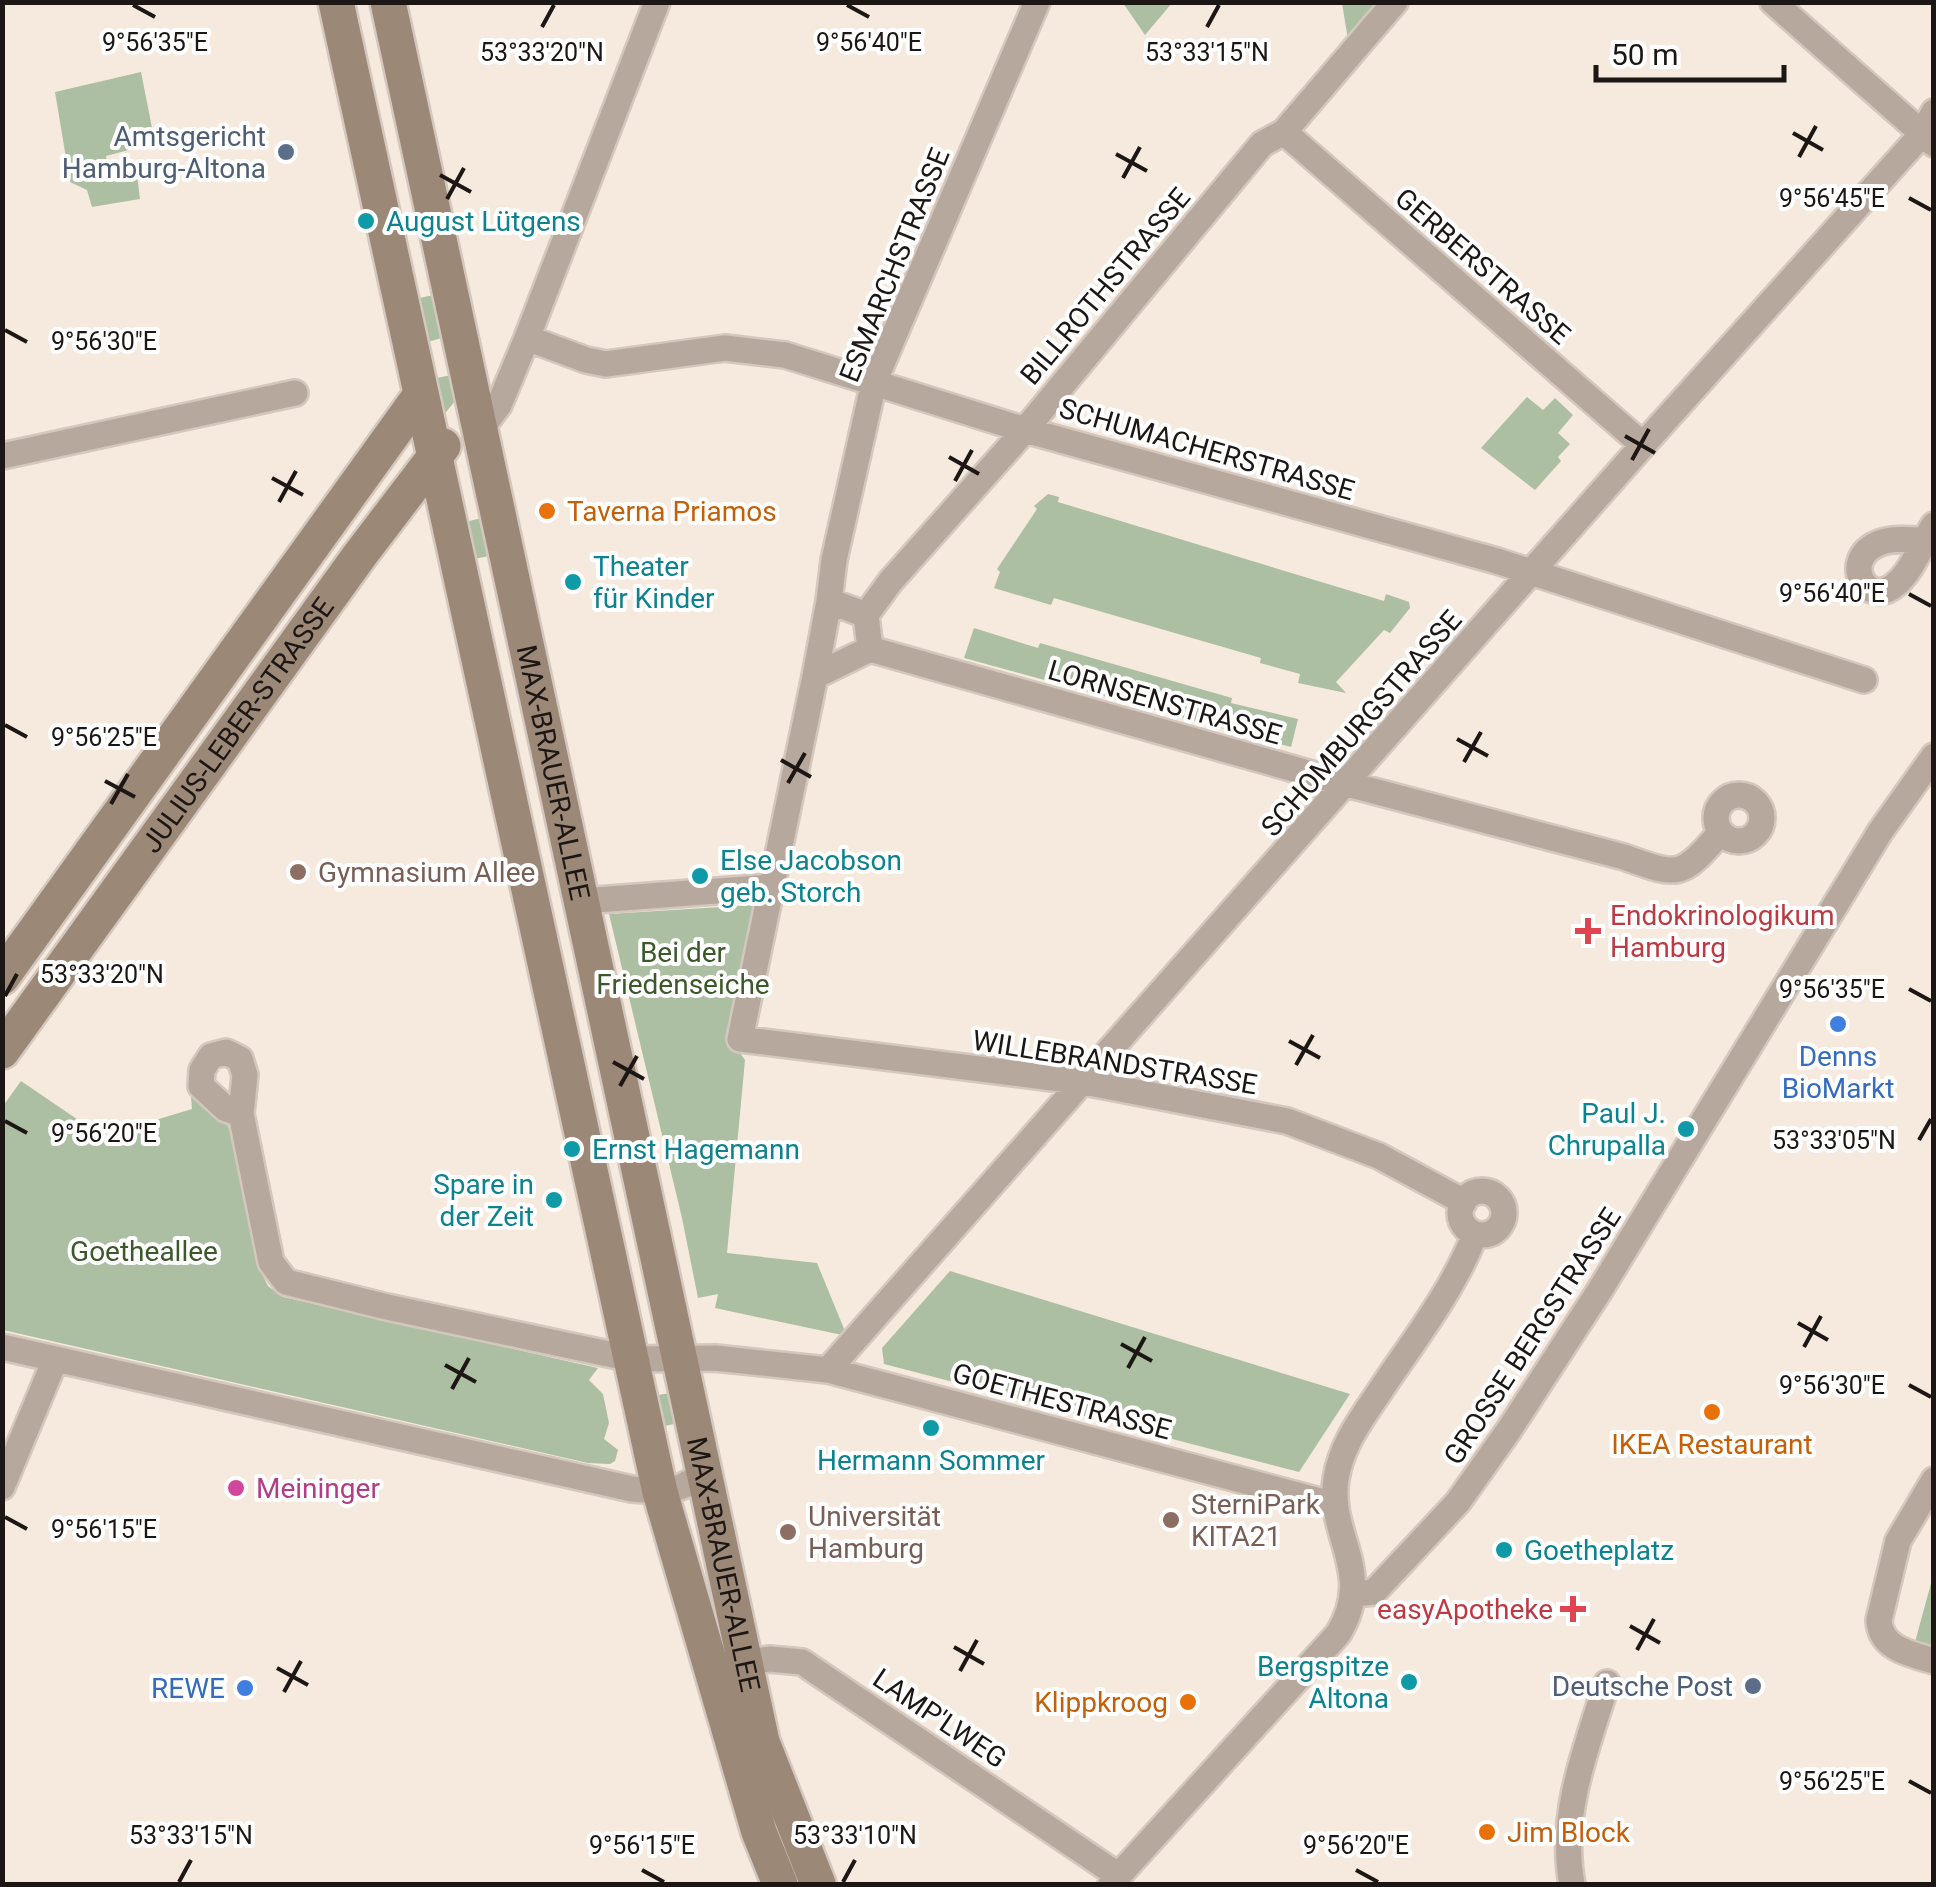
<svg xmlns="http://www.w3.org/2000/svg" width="1936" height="1887" viewBox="0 0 1936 1887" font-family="Roboto,sans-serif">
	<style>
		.green { fill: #acbfa3 }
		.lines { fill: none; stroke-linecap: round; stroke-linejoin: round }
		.minor-casing { stroke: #d3c7be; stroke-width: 30 }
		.secondary-casing { stroke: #d3c7be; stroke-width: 40 }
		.minor { stroke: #b6a89d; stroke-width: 25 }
		.secondary { stroke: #9c8877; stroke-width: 35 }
		.ticks { fill: none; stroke: #1c1714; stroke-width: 4 }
		.service-dot { fill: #5c6f8a; stroke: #fff; stroke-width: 4 }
		.culture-dot { fill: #0f9aa8; stroke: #fff; stroke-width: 4 }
		.food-dot { fill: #e8710a; stroke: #fff; stroke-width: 4 }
		.education-dot { fill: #8d6e63; stroke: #fff; stroke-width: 4 }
		.health-dot { fill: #e0444e; stroke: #fff; stroke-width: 4 }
		.shop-dot { fill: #3f7fe0; stroke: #fff; stroke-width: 4 }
		.hotel-dot { fill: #d1479c; stroke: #fff; stroke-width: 4 }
		.labels { text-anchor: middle; stroke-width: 8; stroke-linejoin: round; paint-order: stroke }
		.service-label { font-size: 28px; fill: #4e5e75; stroke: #fff; text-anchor: end }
		.culture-label { font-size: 28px; fill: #0d838f; stroke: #fff; text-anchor: start }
		.street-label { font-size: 28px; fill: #1c1714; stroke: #fff }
		.food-label { font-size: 28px; fill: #c56008; stroke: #fff; text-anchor: start }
		.education-label { font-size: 28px; fill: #785e54; stroke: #fff; text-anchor: start }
		.health-label { font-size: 28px; fill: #be3a42; stroke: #fff; text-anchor: start }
		.park-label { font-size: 28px; fill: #3b592a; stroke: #fff }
		.shop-label { font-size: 28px; fill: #366cbe; stroke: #fff }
		.hotel-label { font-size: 28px; fill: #b23c85; stroke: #fff; text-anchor: start }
		.ticks-label { font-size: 25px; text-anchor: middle; fill: #1c1714; stroke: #fff; stroke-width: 8; stroke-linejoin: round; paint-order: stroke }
	</style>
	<rect width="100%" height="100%" fill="#f6e9de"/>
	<!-- green -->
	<path class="green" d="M1123,3H1172L1145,35Z
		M1342,3H1386L1349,46Z
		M141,72L155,143L106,156L110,179L137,175L140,199L92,207L87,190L70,182L55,92Z
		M443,293L452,335L424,343L415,299Z
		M461,373L455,401L439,421L432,379Z
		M1527,397L1543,410L1555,398L1573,415L1558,433L1570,444L1558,457L1561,461L1535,490L1481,448Z
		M1048,494L1059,497L1058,502L1384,601L1386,594L1409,602L1410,608L1390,633L1384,630L1336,682L1346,693L1298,683L1300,674L1260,663L1261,658L1054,598L1051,605L994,588L1000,572L997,569L1037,509L1034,506Z
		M490,516L499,554L469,560L461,523Z
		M974,628L1038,648L1040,643L1232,698L1231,703L1298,719L1291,747L964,658Z
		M753,905L729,1037L745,1060L727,1253L817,1263L847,1336L715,1308L718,1294L698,1298L682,1218L609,914Z
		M21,1081L115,1145L126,1129L192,1109L191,1097L221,1115L226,1122L235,1143L260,1270L268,1286L283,1297L598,1368L589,1380L603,1394L609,1423L604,1439L618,1450L615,1461L610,1464L588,1463L3,1330V1106Z
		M950,1271L1350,1394L1299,1472L884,1364L882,1348Z
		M676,1392L686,1421L661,1427L658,1395Z
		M1933,1576V1647L1915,1642Z"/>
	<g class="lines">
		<defs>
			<path id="minor" d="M1773,2L1934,144
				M1284,132L1643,445
				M527,338L586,360L606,364L725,348L785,355L1025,430L1497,561L1864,680
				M480,430L499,405L527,338L657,2
				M2,456L295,393
				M1924,540C1909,540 1891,537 1877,544C1840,561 1867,610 1896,584C1913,570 1921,544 1934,525
				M829,601L834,560L874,382L1037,2
				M829,601L866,615L870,649L815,676Z
				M866,615L890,582L1025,430L1262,144L1284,132L1395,2
				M870,649L1347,784L1624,857C1679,877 1681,878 1720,833
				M815,676L740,1039L1084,1082L1287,1121L1379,1156L1464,1202
				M1716 818a23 23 0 1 1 46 0a23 23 0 1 1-46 0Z
				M582,901L771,887
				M241,1114L226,1109L201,1086L202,1070L211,1056L226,1052L240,1059L245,1075L241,1114L271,1262L286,1282L387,1307L632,1359L715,1358L828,1370L1335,1505
				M1460 1213a22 22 0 1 1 44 0a22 22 0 1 1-44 0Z
				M2,1347L632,1489C659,1491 688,1494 704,1468
				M828,1370L1643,445L1922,134L1934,112
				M1934,1480L1898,1541L1879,1620C1880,1649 1911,1654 1934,1661
				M2,1487L55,1360
				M1354,1594L1374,1592L1458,1502L1509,1430L1600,1290L1880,832L1934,756
				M731,1664L770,1659L802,1662L1119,1876
				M1111,1884L1338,1634C1376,1573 1327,1535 1336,1479C1341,1445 1362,1418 1380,1391C1414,1340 1453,1291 1475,1234
				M1572,1884C1559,1816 1586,1748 1607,1683"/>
			<g id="secondary">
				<path d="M336,2L660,1492L759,1832L780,1884"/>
				<path id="s1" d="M388,2L762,1742L818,1884"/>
				<path d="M2,977L420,396"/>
				<path id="s2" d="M2,1051L360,555L443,446"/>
			</g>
		</defs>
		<!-- minor casing -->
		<use href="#minor" class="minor-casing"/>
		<!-- secondary casing -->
		<use href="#secondary" class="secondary-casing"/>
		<!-- minor -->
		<use href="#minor" class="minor"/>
		<!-- secondary -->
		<use href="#secondary" class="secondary"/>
	</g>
	<!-- ticks -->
	<path class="ticks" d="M133,5L155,17M847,5L869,17M542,27L554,5M1207,27L1219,5M1793,133L1823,150M1116,154L1147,171M1799,157L1816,126M440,175L471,192M1123,178L1140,147M1909,198L1931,210M447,199L464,168M5,330L27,342M1625,436L1655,453M949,457L979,474M1632,460L1649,429M272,478L303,495M955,481L972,450M279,502L296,471M1909,594L1931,606M5,725L27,737M1457,739L1488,756M781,760L811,777M1464,762L1481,732M105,781L135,797M788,783L805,753M111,804L128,774M1909,989L1931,1001M5,996L17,974M1289,1041L1320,1058M613,1062L644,1079M1296,1065L1313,1035M620,1086L637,1056M5,1121L27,1133M1919,1140L1931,1119M1798,1323L1828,1340M1121,1344L1152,1361M1804,1347L1821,1316M445,1365L476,1382M1128,1368L1145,1337M1909,1385L1931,1397M452,1389L469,1358M5,1517L27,1529M1630,1626L1660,1643M954,1647L984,1664M1637,1650L1654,1619M277,1668L308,1685M960,1671L977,1640M284,1692L301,1661M1909,1781L1931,1793M642,1870L664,1882M1356,1870L1378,1882M179,1882L191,1860M843,1882L855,1860"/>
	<!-- markers -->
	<g class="service-dot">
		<circle cx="286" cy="152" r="10"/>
		<circle cx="1753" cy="1686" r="10"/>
	</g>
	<g class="culture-dot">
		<circle cx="366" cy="221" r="10"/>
		<circle cx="573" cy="582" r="10"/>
		<circle cx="700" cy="876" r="10"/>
		<circle cx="1686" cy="1129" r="10"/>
		<circle cx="572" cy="1149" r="10"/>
		<circle cx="554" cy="1200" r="10"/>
		<circle cx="931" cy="1428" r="10"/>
		<circle cx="1504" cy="1550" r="10"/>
		<circle cx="1409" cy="1682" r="10"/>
	</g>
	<g class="food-dot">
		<circle cx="547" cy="511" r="10"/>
		<circle cx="1712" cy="1412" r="10"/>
		<circle cx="1188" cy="1702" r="10"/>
		<circle cx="1487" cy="1832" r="10"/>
	</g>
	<g class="education-dot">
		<circle cx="298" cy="872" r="10"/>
		<circle cx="1171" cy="1520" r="10"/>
		<circle cx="788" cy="1532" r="10"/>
	</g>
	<g class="health-dot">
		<path d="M1583 916h10v10h10v10h-10v10h-10v-10h-10v-10h10z"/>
		<path d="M1568 1594h10v10h10v10h-10v10h-10v-10h-10v-10h10z"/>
	</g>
	<g class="shop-dot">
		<circle cx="1838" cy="1024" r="10"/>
		<circle cx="245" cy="1688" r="10"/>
	</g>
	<circle class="hotel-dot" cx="236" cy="1488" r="10"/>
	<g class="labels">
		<!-- service labels -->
		<g class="service-label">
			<text x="266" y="146">Amtsgericht<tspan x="266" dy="32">Hamburg-Altona</tspan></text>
			<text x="1733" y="1696">Deutsche Post</text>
		</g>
		<!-- culture labels -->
		<g class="culture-label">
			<text x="386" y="231">August Lütgens</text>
			<text x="593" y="576">Theater<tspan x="593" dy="32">für Kinder</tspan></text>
			<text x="720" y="870">Else Jacobson<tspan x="720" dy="32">geb. Storch</tspan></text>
			<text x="1666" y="1123" text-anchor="end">Paul J.<tspan x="1666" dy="32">Chrupalla</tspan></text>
			<text x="592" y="1159">Ernst Hagemann</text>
			<text x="534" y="1194" text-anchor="end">Spare in<tspan x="534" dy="32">der Zeit</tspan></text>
			<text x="931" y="1470" text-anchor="middle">Hermann Sommer</text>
			<text x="1524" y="1560">Goetheplatz</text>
			<text x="1389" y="1676" text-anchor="end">Bergspitze<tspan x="1389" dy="32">Altona</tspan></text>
		</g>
		<!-- street labels -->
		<g class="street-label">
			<text transform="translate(894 265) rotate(-68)" y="10">ESMARCHSTRASSE</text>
			<text transform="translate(1483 266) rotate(41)" y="10">GERBERSTRASSE</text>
			<text transform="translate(1105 286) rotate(-50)" y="10">BILLROTHSTRASSE</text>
			<text transform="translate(1207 449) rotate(16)" y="10">SCHUMACHERSTRASSE</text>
			<text transform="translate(1165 702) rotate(16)" y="10">LORNSENSTRASSE</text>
			<text transform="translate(1361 723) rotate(-49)" y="10">SCHOMBURGSTRASSE</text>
			<text dy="10" stroke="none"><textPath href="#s2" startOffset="402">JULIUS-LEBER-STRASSE</textPath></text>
			<text dy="10" stroke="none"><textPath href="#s1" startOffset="788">MAX-BRAUER-ALLEE</textPath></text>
			<text transform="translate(1115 1062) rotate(9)" y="10">WILLEBRANDSTRASSE</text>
			<text transform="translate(1532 1336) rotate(-57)" y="10">GROSSE BERGSTRASSE</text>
			<text transform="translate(1062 1401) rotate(15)" y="10">GOETHESTRASSE</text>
			<text dy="10" stroke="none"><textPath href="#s1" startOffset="1598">MAX-BRAUER-ALLEE</textPath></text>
			<text transform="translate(940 1718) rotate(34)" y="10">LAMP'LWEG</text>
		</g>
		<!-- food labels -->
		<g class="food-label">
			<text x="567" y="521">Taverna Priamos</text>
			<text x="1712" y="1454" text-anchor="middle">IKEA Restaurant</text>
			<text x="1168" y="1712" text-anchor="end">Klippkroog</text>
			<text x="1507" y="1842">Jim Block</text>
		</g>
		<!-- education labels -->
		<g class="education-label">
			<text x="318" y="882">Gymnasium Allee</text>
			<text x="1191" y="1514">SterniPark<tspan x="1191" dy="32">KITA21</tspan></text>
			<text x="808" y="1526">Universität<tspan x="808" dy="32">Hamburg</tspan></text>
		</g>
		<!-- health labels -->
		<g class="health-label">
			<text x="1610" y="925">Endokrinologikum<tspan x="1610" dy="32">Hamburg</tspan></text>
			<text x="1553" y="1619" text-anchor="end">easyApotheke</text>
		</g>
		<!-- park labels -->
		<g class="park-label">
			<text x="683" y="962">Bei der<tspan x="683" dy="32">Friedenseiche</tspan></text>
			<text x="144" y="1261">Goetheallee</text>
		</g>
		<!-- shop labels -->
		<g class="shop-label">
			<text x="1838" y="1066">Denns<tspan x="1838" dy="32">BioMarkt</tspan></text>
			<text x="225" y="1698" text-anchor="end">REWE</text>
		</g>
		<!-- hotel labels -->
		<g class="hotel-label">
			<text x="256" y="1498">Meininger</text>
		</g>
	</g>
	<g class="ticks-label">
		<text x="155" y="51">9°56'35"E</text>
		<text x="869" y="51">9°56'40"E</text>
		<text x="542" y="61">53°33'20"N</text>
		<text x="1207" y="61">53°33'15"N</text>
		<text x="1832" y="207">9°56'45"E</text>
		<text x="104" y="350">9°56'30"E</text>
		<text x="1832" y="602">9°56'40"E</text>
		<text x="104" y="746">9°56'25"E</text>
		<text x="102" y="983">53°33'20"N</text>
		<text x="1832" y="998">9°56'35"E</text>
		<text x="104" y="1142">9°56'20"E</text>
		<text x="1834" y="1149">53°33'05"N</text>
		<text x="1832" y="1394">9°56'30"E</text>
		<text x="104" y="1538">9°56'15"E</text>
		<text x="1832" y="1790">9°56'25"E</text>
		<text x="191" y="1844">53°33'15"N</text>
		<text x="855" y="1844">53°33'10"N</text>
		<text x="642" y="1854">9°56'15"E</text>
		<text x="1356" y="1854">9°56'20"E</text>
	</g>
	<!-- border -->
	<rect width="1936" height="1887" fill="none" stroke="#1c1714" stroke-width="10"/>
	<!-- scale -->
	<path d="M1596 65v15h188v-15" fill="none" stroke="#1c1714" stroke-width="5"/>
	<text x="1611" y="65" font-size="30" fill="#1c1714" stroke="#ffffff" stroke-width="8" paint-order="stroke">50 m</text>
</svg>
